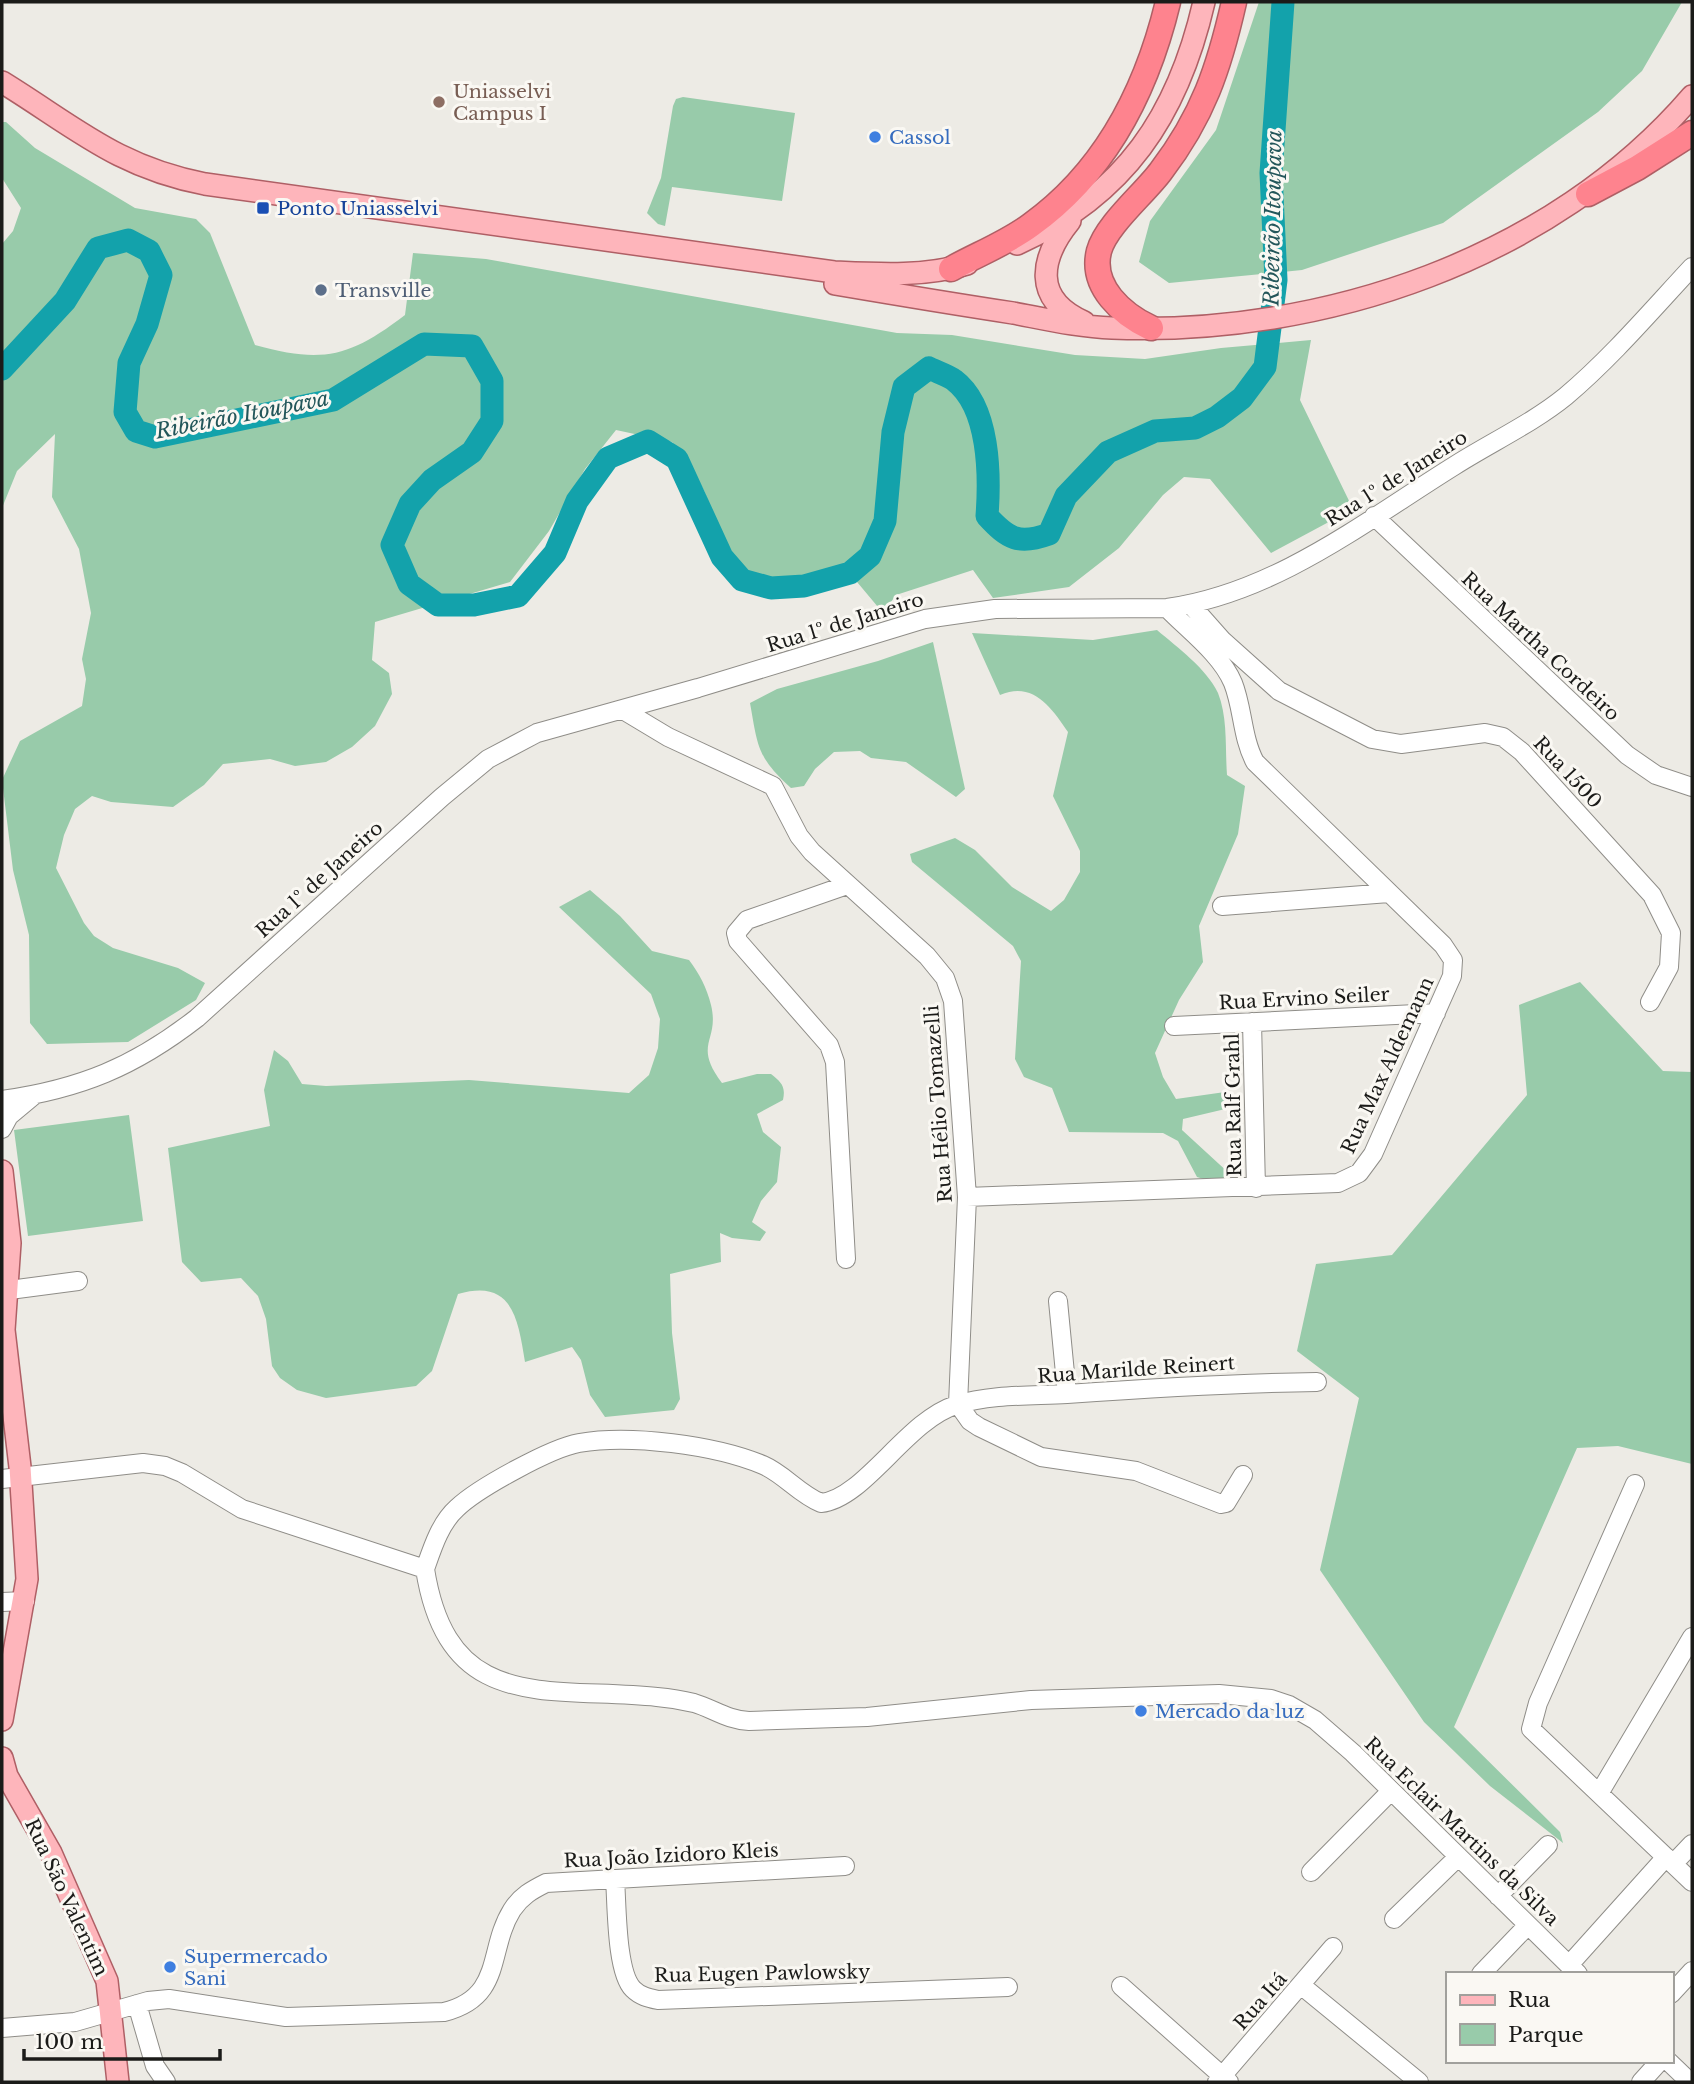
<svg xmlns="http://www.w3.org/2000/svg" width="1694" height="2084" viewBox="0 0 1694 2084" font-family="'Libre Baskerville',serif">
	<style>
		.green { fill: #98cbaa }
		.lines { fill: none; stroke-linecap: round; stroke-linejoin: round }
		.river { stroke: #13a2ab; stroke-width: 23 }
		.minor-casing { stroke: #8f8d88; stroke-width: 20 }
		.major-casing { stroke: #af5f65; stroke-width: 24 }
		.highway-casing { stroke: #af5f65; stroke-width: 27 }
		.minor { stroke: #fff; stroke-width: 18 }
		.major { stroke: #feb5bb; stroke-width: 21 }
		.highway { stroke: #fe838e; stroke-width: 24 }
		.education-dot { fill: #8d6e63; stroke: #faf8f3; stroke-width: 2.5 }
		.shop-dot { fill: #3f7fe0; stroke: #faf8f3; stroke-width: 2.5 }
		.transit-dot { fill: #1a4fb4; stroke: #faf8f3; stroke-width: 2.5 }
		.service-dot { fill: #5c6f8a; stroke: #faf8f3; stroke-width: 2.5 }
		.labels { text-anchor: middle; stroke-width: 6; stroke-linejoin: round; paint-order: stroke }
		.education-label { font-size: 19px; fill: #785e54; stroke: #faf8f3; text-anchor: start }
		.shop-label { font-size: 19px; fill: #366cbe; stroke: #faf8f3; text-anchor: start }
		.transit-label { font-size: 19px; fill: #164399; stroke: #faf8f3; text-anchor: start }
		.service-label { font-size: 19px; fill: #4e5e75; stroke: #faf8f3; text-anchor: start }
		.street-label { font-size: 19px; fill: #1b1b19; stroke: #faf8f3 }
		.water-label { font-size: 21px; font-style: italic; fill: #23565a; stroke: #faf8f3 }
	</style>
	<rect width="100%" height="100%" fill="#edebe5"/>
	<!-- green -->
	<path class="green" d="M1259,2H1682L1642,71L1598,112L1443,223L1302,270L1169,283L1139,262L1150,221L1216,130Z
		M683,97L795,113L782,201L672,187L665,226L658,224L647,213L661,178L673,106L676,99Z
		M2,122H6L35,148L135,208L196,219L210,233L255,345C323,364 350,357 405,315L413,253L486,259L897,333L952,335L1075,355L1145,359L1221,348L1311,340L1300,400L1353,509L1271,553L1210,479L1184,477L1163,495L1119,548L1069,587L993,598L973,570L896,595L883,613L842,564C803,593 752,589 725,547C713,530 712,505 702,487C694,471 682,456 672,442L616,430L585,469L549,531L510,582L375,622L372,660L389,673L392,694L375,726L352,747L326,762L295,766L270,759L223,764L204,785L173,807L111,802L92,796L75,809L64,835L56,868L84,923L94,936L113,948L178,968L205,983L196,1000L128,1042L47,1044L30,1023L29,935L13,870L2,780L20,741L82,706L86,679L82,659L91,613L79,549L52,497L55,434L17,471L2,508V244L13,231L21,208L2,178Z
		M1157,630C1178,648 1206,668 1218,693C1228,718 1225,749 1227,775L1245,786L1238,834L1199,926L1203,962L1179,1000L1155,1053L1163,1077L1176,1099L1225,1092L1238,1106L1183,1119L1182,1130L1231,1175L1219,1184L1197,1177L1178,1141L1163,1133L1069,1132L1052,1088L1024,1077L1015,1059L1021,961L1013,946L912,862L910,854L955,838L975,850L1012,887L1051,911L1064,900L1080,872V851L1053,796L1068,732C1051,707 1033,681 1000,695L972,633L1093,640Z
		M933,642L965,789L956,797L906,762L871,758L860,751L834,752L815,769L804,786L791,788C757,757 758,747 750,703L777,689L878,661Z
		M590,890L620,916L652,951L689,960C699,973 707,988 711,1005C720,1042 692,1043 722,1083L757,1074H771C781,1082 786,1086 783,1100L757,1114L763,1132L781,1147L777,1182L761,1201L752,1222L766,1232L760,1241L732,1238L720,1233L721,1262L670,1274L672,1333L680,1399L674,1410L605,1417L590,1395L581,1360L572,1347L525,1362C518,1318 512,1278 458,1294L432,1371L416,1386L326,1398L297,1390L280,1378L272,1366L266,1319L258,1296L241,1278L201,1282L182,1262L168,1148L270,1126L264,1090L274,1050L288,1061L302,1084L326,1086L469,1080L629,1093L649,1075L658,1048L660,1019L651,994L559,907Z
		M1580,982L1663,1071L1692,1072V1464L1618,1446L1577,1448L1454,1727L1560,1832L1563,1843L1490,1786L1424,1722L1320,1570L1359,1398L1297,1351L1316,1264L1392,1255L1527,1095L1519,1005Z
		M129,1115L143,1221L28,1236L14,1130Z"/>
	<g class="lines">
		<!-- river -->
		<path class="river" d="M2,369L65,301L98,248L128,240L149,251L161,275L147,324L129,363L125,412L136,431L155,437L333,400L424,344L472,346L492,381V421L472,452L432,480L410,504L392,545L409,584L438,605H474L518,596L555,553L577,501L608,458L648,441L677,459L722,557L742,580L771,588L804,586L850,573L870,556L885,521L893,432L904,387L929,368C937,372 947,375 954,380C990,407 990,476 987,516C1008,539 1019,545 1049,534L1066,496L1108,452L1155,431L1195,428L1217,417L1242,398L1265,367L1276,280L1271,173L1283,2"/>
		<defs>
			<path id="minor" d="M1374,516L1627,755L1656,775L1692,787
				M1191,605L1222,640L1279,691L1372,739L1401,744L1485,733L1503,737L1522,752L1652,895L1671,933L1669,967L1650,1002
				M623,710L668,737L773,786L799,836L812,852L927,956L945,978L953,1001L967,1197L958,1404
				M1222,906L1389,893
				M1252,1022L1256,1188
				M1174,1026L1436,1013
				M2,1100C80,1089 134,1067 197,1018L442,797L488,759L537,733L698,688L925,619L995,609L1167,608C1275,593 1364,522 1454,466C1490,443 1533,423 1566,396C1612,357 1651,311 1692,267
				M2,1129L9,1116L33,1096
				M967,1197L1338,1183L1359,1173L1373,1154L1452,976L1453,960L1443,945L1255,762C1242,738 1243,708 1233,683C1221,654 1188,630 1167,608
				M846,1259L835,1062L829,1045L738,941L736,933L747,920L847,885
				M2,1291L78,1281
				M1058,1301L1067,1394
				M958,1404L970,1421L979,1427L1041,1457L1136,1471L1221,1504L1226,1503L1243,1475
				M2,1479L143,1463L165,1466L182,1473L242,1509L425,1569C448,1714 546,1686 657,1697C669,1698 682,1700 694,1703C714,1709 727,1720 749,1721L867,1717L1031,1700L1219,1694L1271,1699L1289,1705L1315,1720L1353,1753L1578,1974
				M1635,1484L1538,1703L1531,1729L1692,1882
				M425,1569C432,1549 440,1523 457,1508C478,1488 551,1448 579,1443C630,1434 715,1445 763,1465C784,1474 799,1494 821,1503C864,1499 907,1420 956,1405C991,1394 1032,1396 1067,1394C1151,1388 1233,1383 1317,1382
				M2,1602L25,1601
				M1600,1792L1692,1637
				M1673,1864L1692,1844
				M1311,1872L1391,1791
				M615,1879C617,1905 616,1972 633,1989C640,1996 648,1998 658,2000L1008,1987
				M1498,1896L1548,1845
				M1394,1919L1458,1857
				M1569,1965L1666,1857
				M1481,1974L1528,1925
				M1121,1986L1229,2082
				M1302,1986L1419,2082
				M1671,1994L1692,1971
				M137,2004L155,2066L166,2082
				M2,2028L75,2022L148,2001L169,1999L286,2017L444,2012C504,1997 487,1950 512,1910C521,1896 532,1890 546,1883L845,1866
				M1668,2061L1690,2082
				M1217,2082L1333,1947
				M1641,2082L1660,2061"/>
			<path id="major" d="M2,82C75,127 117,167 205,184L834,272C877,274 925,277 967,264
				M1070,221C1040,258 1032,299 1084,322
				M1017,244C1125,195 1178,115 1204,2
				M835,284C894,294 954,304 1013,313C1045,319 1079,327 1112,328C1324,336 1552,259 1692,96
				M2,1171L10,1243L4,1330L20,1467L27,1579L2,1720
				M2,1758L7,1776L51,1853L107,1981L118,2082"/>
			<path id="highway" d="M1588,194L1637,168L1692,133
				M951,269C978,254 1007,243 1031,225C1106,171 1147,89 1168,2
				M1151,328C1123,315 1090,287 1099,251C1106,225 1145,193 1161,171C1203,116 1219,68 1234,2"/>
		</defs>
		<!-- minor casing -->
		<use href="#minor" class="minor-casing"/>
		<!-- major casing -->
		<use href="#major" class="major-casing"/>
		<!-- highway casing -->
		<use href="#highway" class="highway-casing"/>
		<!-- minor -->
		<use href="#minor" class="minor"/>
		<!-- major -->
		<use href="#major" class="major"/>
		<!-- highway -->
		<use href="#highway" class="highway"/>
	</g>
	<!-- markers -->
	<circle class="education-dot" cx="439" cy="102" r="7"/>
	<g class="shop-dot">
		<circle cx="875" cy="137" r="7"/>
		<circle cx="1141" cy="1711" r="7"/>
		<circle cx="170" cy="1967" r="7"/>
	</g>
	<rect class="transit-dot" x="256" y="201" width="14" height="14" rx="3.5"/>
	<circle class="service-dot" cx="321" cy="290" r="7"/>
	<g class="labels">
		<!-- education labels -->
		<g class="education-label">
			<text x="453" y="98">Uniasselvi<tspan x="453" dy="22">Campus I</tspan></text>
		</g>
		<!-- shop labels -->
		<g class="shop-label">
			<text x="889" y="144">Cassol</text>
			<text x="1155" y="1718">Mercado da luz</text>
			<text x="184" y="1963">Supermercado<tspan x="184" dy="22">Sani</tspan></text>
		</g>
		<!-- transit labels -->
		<g class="transit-label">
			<text x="277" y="215">Ponto Uniasselvi</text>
		</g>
		<!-- service labels -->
		<g class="service-label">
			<text x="335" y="297">Transville</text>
		</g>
		<!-- street labels -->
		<g class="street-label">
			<text transform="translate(1396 478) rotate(-32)" y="7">Rua 1º de Janeiro</text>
			<text transform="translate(845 622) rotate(-17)" y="7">Rua 1º de Janeiro</text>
			<text transform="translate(1541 646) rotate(43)" y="7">Rua Martha Cordeiro</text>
			<text transform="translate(1568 772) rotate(47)" y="7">Rua 1500</text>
			<text transform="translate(319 879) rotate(-42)" y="7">Rua 1º de Janeiro</text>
			<text transform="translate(1304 998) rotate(-3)" y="7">Rua Ervino Seiler</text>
			<text transform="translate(1387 1065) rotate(-65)" y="7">Rua Max Aldemann</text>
			<text transform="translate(938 1104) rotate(-94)" y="7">Rua Hélio Tomazelli</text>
			<text transform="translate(1233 1105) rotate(-91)" y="7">Rua Ralf Grahl</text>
			<text transform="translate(1136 1369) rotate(-4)" y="7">Rua Marilde Reinert</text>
			<text transform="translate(1462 1831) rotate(44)" y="7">Rua Eclair Martins da Silva</text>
			<text transform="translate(671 1855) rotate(-3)" y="7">Rua João Izidoro Kleis</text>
			<text transform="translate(67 1897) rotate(65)" y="7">Rua São Valentim</text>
			<text transform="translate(762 1973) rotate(-1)" y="7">Rua Eugen Pawlowsky</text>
			<text transform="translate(1260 2001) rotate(-49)" y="7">Rua Itá</text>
		</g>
		<!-- water labels -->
		<g class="water-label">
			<text transform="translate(1273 218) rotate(-89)" y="7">Ribeirão Itoupava</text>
			<text transform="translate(242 415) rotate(-11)" y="7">Ribeirão Itoupava</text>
		</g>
	</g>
	<!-- border -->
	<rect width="1694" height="2084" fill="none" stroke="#1b1b19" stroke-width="7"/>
	<!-- legend -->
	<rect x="1446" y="1972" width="228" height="91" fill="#faf8f3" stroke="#a1a09c" stroke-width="2"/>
	<rect x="1460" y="1995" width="35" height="10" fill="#feb5bb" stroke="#a1a09c" stroke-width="2"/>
	<text x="1508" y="2007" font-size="21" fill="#1b1b19">Rua</text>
	<rect x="1460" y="2024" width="35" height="21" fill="#98cbaa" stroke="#a1a09c" stroke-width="2"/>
	<text x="1508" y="2042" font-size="21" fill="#1b1b19">Parque</text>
	<!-- scale -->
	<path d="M24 2049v10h196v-10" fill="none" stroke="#1b1b19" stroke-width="3.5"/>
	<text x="35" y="2049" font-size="21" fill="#1b1b19" stroke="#faf8f3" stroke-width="5" paint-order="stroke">100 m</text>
</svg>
